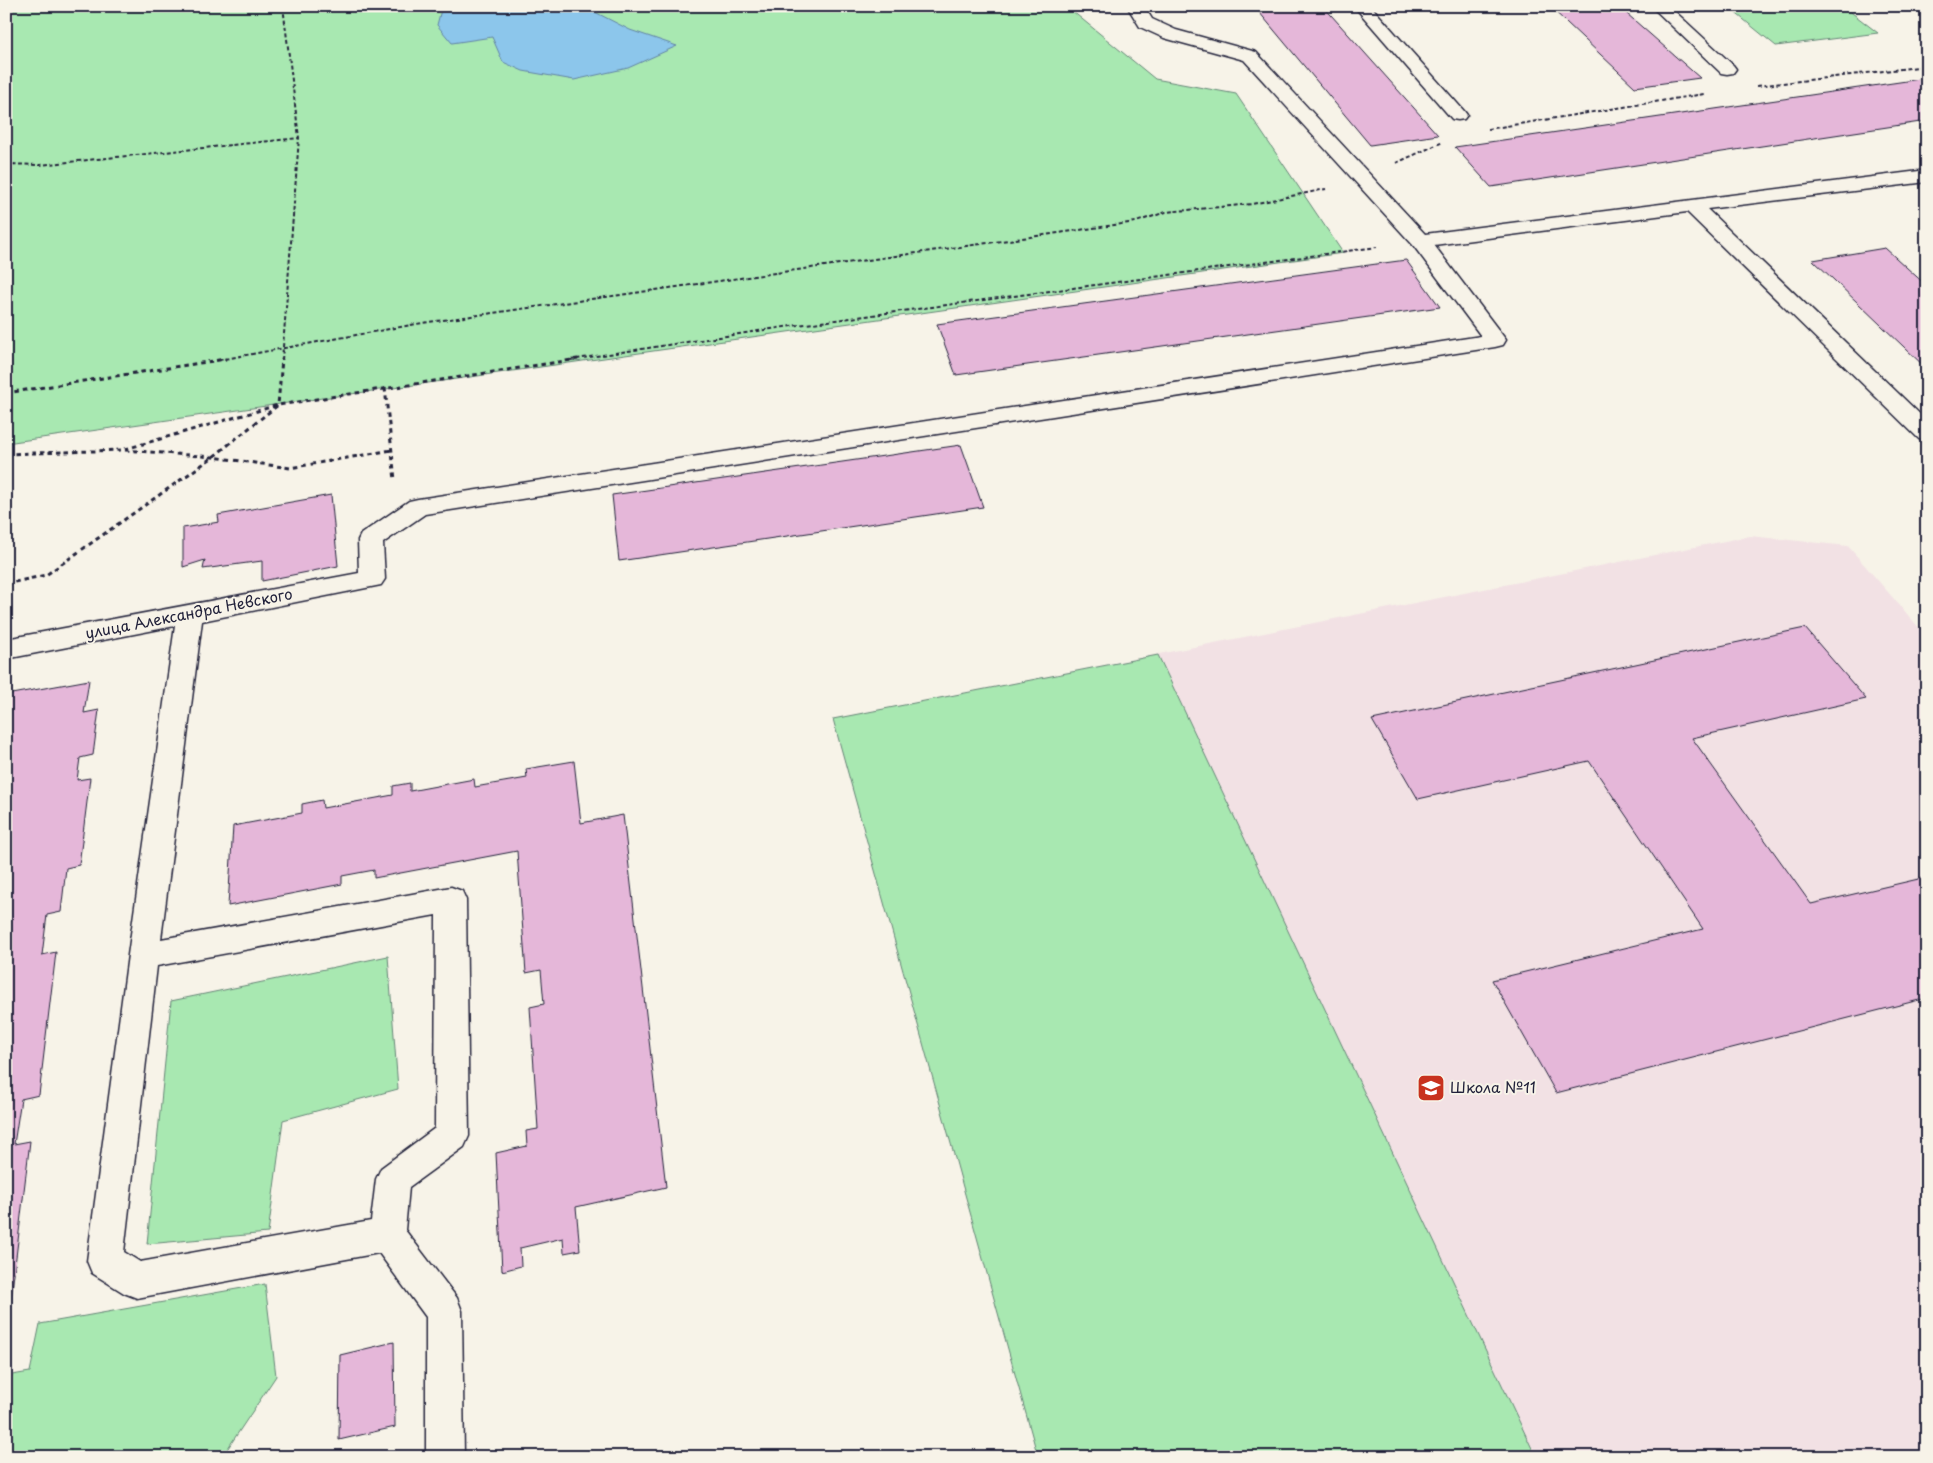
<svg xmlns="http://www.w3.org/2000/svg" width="1933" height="1463" viewBox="0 0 1933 1463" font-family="'Playpen Sans',sans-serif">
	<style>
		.built { fill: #f2e1e4 }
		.green { fill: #a8e8b1; stroke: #658576 }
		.water { fill: #8cc6eb; stroke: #6284a5 }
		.building { fill: #e5b7d9; stroke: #22223b }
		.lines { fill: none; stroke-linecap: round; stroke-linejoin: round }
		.minor-casing { stroke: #22223b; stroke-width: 3 }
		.path-far1 { stroke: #22223b; stroke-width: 2; stroke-dasharray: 4 2.5; stroke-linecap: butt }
		.path { stroke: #22223b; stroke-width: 3; stroke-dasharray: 4.5 4; stroke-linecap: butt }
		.minor { fill: #f7f3e8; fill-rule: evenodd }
		.labels { text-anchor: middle; stroke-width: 4; stroke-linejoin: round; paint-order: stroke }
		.street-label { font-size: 15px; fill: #22223b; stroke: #f7f3e8 }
		.poi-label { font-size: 15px; fill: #22223b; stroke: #f7f3e8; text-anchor: start }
	</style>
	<rect width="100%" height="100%" fill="#f7f3e8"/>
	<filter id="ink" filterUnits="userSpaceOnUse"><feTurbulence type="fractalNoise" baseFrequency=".02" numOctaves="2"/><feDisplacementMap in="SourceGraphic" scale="10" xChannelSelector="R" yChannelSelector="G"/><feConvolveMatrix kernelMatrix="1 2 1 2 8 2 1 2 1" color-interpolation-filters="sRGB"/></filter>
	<g filter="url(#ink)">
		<!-- built -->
		<path class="built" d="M1750,536L1848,546L1927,637V1457H1038L833,719Z"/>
		<!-- green -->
		<path class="green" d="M6,6H1066L1155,79L1236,94L1343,253L6,443Z
			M1727,6H1843L1878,33L1776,46Z
			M1158,655L1536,1457H1038L833,719Z
			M388,956L398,1089L283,1120L268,1233L147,1244L171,1001Z
			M265,1284L276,1376L226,1451L207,1457H6V1376L30,1372L40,1324Z"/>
		<!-- water -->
		<path class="water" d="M442,6H588L589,9L630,30L677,46L628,68L574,80L523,71L503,62L492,37L452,43L437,25Z"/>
		<!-- building -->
		<path class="building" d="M1191,6H1224L1194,10Z
			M1254,6H1323L1438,135L1370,145Z
			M1549,6H1618L1700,78L1635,87Z
			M1927,78V121L1491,187L1455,147Z
			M1885,248L1927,286V369L1813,260Z
			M1406,260L1440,307L956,375L937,324Z
			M961,445L983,507L619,561L612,495Z
			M331,495L338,566L262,581V561L203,569L205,560L183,567V528L219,522L218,515Z
			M1805,628L1866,699L1692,738L1811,904L1927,877V998L1556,1093L1492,980L1703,929L1589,761L1418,799L1372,720Z
			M89,680L84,713L99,710L93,755L80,758L77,780L90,778L79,865L66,868L61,912L47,915L42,955L56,952L39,1095L21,1099L14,1144L30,1141L10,1307H6V695Z
			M574,761L581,823L623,815L666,1187L576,1207L580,1250L564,1253L563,1238L520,1248L521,1266L502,1271L496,1153L527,1146L526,1131L538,1129L530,1007L544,1004L541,970L526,973L517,851L374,878V870L342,876V884L228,906L233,826L302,813V804L322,800L323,808L393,795V786L410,783V791L474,779L475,787L527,778L526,769Z
			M394,1342L395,1427L339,1440L340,1355Z"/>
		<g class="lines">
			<defs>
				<path id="minor" d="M1127,6H1144L1152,19L1176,30L1256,52L1425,234L1927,170V182L1707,209L1927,421V441L1919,439L1687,212L1434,245L1506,340L1503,345L1495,347L425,514L383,543L385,579L381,585L202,621L161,939L451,887L462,891L466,900L469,1136L464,1147L409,1187L405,1230L457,1298L462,1311L464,1457H426V1317L379,1253L137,1298L124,1293L92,1273L87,1261L128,955L175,626L6,659V639L359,573L358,540L361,534L409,501L418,499L1481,336L1413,245L1244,60L1164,38L1140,27ZM436,915L435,1128L381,1168L376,1179L371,1221L140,1262L124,1252L157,966Z
					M1354,6H1371L1464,111L1467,115L1464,119L1458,120L1452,119Z
					M1651,6H1669L1733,65L1736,69L1733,73L1727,74L1721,73Z"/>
			</defs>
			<!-- minor casing -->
			<use href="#minor" class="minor-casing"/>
			<!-- path-far1 -->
			<path class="path-far1" d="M1757,86L1927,66
				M1488,129L1704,94
				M1396,163L1443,142
				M6,164L40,165L299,138
				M219,360L422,323L1136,222L1166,212L1252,204L1326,189
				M282,360L299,138L283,6
				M570,360L791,326L1377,247"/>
			<!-- path -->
			<path class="path" d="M385,388L395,480
				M6,393L226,359
				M125,450L213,457L290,468L392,450
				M6,454L122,450L278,405L578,359
				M6,584L46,575L213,457L278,405L282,359"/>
			<!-- minor -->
			<use href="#minor" class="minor"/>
		</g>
	</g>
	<!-- icons -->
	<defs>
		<symbol id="school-square" viewBox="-11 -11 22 22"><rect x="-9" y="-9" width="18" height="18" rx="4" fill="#c8321e" stroke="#f7f3e8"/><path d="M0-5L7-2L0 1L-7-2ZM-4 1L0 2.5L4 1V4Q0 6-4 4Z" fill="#fff"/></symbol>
	</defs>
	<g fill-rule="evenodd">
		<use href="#school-square" x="1415" y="1072" width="32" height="32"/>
	</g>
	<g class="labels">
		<!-- street labels -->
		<g class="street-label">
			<text transform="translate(189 614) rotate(-11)" y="5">улица Александра Невского</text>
		</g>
		<!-- poi labels -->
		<g class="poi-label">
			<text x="1450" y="1093">Школа №11</text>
		</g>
	</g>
	<!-- margin -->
	<rect width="1933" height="1463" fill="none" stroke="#f7f3e8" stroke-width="25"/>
	<rect x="12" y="12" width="1908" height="1438" fill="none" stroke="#22223b" stroke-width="2" filter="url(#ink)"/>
</svg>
